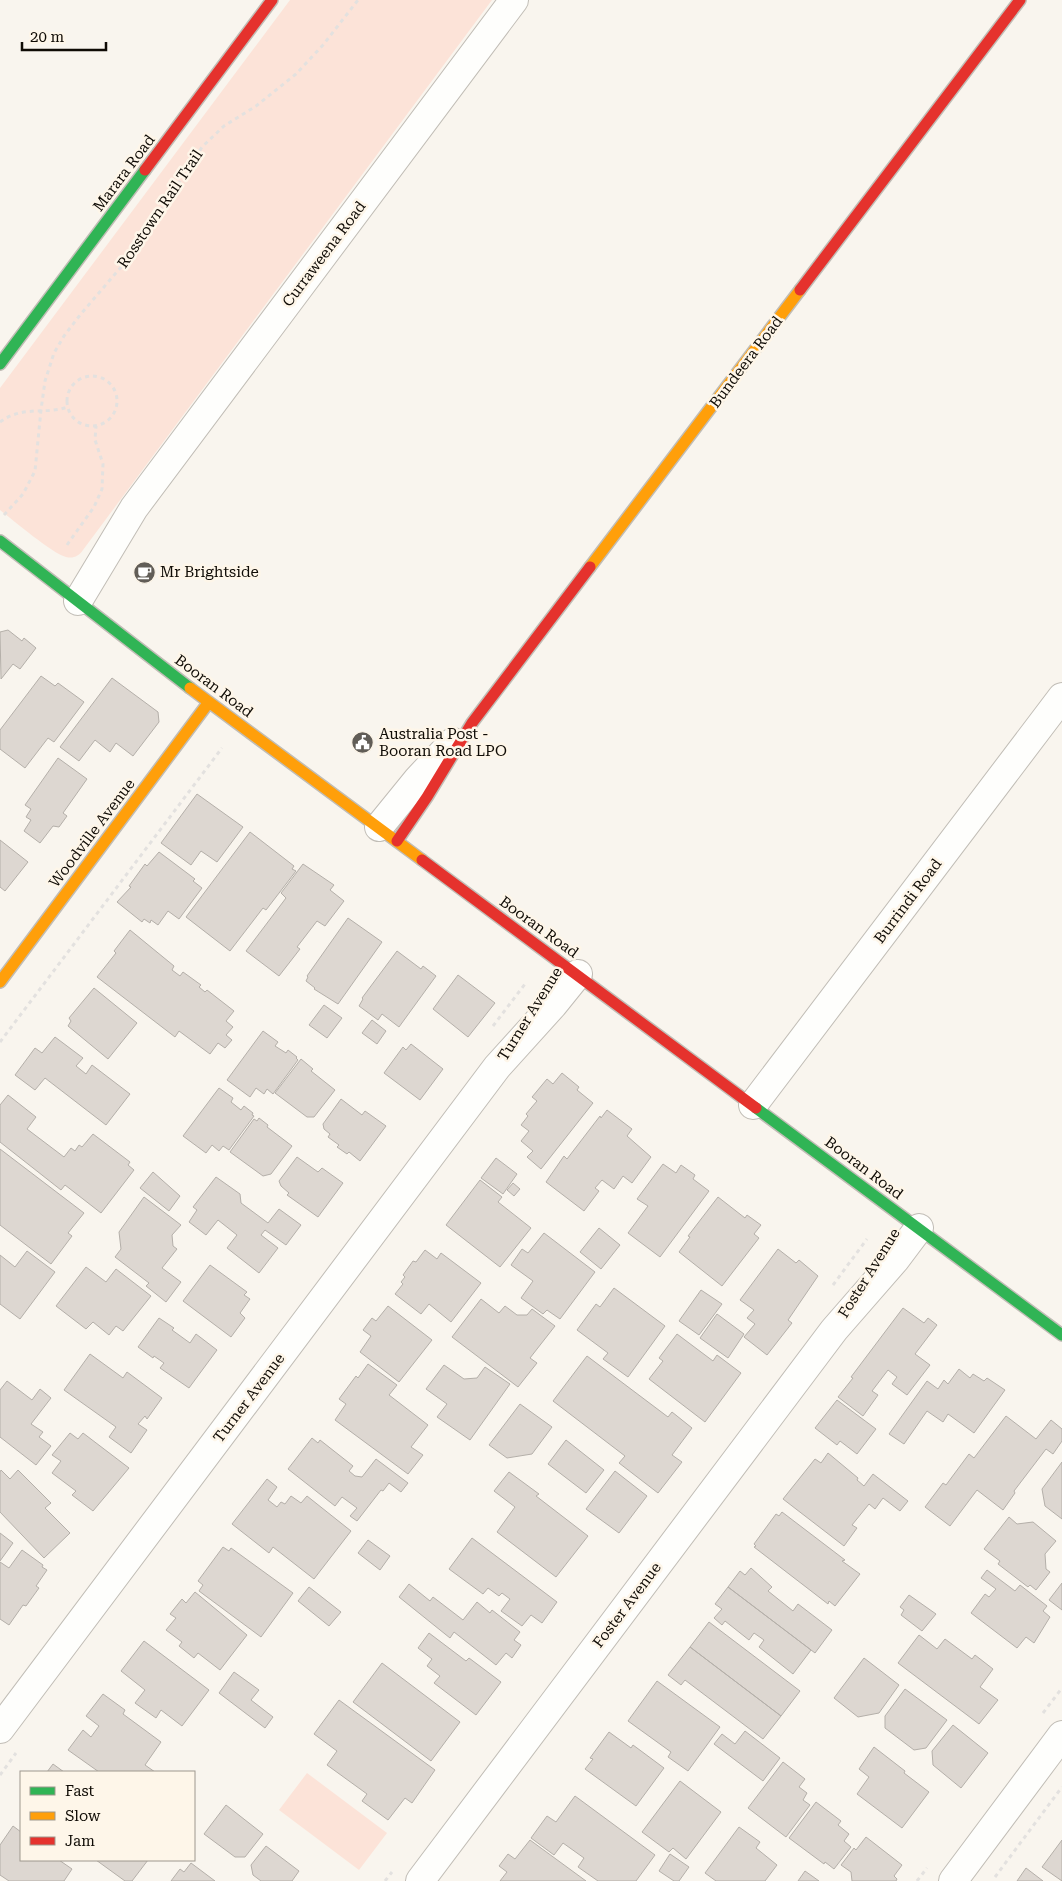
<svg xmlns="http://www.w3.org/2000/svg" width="1062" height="1881" viewBox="0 0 1062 1881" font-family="'Roboto Serif',serif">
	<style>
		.green { fill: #fce3d8 }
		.building { fill: #ddd7d1; stroke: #b4afa9 }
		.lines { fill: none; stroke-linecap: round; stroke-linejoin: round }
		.street-casing { stroke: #c1bdb6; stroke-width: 30 }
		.fast-casing { stroke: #c1bdb6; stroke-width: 14 }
		.slow-casing { stroke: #c1bdb6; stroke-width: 14 }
		.jam-casing { stroke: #c1bdb6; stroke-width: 14 }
		.path { stroke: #e3e1df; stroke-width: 3; stroke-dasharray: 4 4; stroke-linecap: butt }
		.street { stroke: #fefefc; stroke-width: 28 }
		.fast { stroke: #30b455; stroke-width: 11 }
		.slow { stroke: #ff9f0a; stroke-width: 11 }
		.jam { stroke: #e5322d; stroke-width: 11 }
		.labels { text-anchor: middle; stroke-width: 5; stroke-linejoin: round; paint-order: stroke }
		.street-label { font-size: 15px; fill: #0f0b05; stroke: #fef6e9 }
		.poi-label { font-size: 15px; fill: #0f0b05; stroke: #fef6e9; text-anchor: start }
	</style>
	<rect width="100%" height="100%" fill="#f9f5ee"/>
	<!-- green -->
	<path class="green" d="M290,0H492L83,550C79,556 73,559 66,557C53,554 13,520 0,510V388Z
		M307,1773L387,1833L359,1870L279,1810Z"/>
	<!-- building -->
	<path class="building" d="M8,630L22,641L24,638L36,648L20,669L13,664L1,679L0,632Z
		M41,676L55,686L58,683L84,702L54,742L48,738L25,768L0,749V730Z
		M112,678L158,712L159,722L133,756L116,743L110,752L95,740L79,761L60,747Z
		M58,758L87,779L63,813L67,816L59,827L53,826L40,843L24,831L31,820L26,817L31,809L25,805Z
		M197,794L243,827L217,862L201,851L191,865L161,843Z
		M250,832L294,866L292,869L296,871L266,910L263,908L230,951L186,917Z
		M0,840L28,862L5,891L0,887Z
		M159,852L195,879L193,881L202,888L179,919L168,911L158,925L151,920L150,923L144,919L142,922L117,902L131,887L129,886L145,864L147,866Z
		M303,864L334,885L330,890L344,901L325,926L317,921L297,947L300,949L279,976L246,951L286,898L281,893Z
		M348,918L382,942L338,1004L314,989L315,988L306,981L308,977L307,976Z
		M130,930L174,966L172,970L180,976L183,972L201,985L199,987L205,992L207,990L234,1011L226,1021L233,1027L226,1035L232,1040L225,1048L218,1043L210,1054L179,1031L175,1037L97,977L116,953L114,951Z
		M397,951L421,969L423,966L436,976L399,1027L382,1014L378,1020L359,1006L363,999L362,998Z
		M458,975L495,1003L468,1037L433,1009Z
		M94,988L137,1023L108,1059L68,1026L71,1021L69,1018Z
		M324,1005L342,1018L327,1038L309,1025Z
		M372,1020L386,1031L377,1044L362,1033Z
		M263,1031L278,1042L275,1046L286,1053L288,1050L297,1057L296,1058L298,1060L273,1094L267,1089L264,1094L256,1088L250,1097L227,1080Z
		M55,1037L83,1058L76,1066L86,1074L92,1065L130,1094L106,1125L45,1078L35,1090L15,1075L35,1048L42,1053Z
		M411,1044L443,1069L420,1100L384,1073L403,1047L406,1050Z
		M301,1059L313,1069L311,1071L335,1090L314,1117H307L275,1093Z
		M562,1073L579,1087L577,1090L593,1103L541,1169L527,1157L533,1151L521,1141L529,1131L521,1125L528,1116L526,1114L537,1101L532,1097L547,1079L553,1084Z
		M219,1088L233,1098L231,1102L241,1110L244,1106L253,1113L252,1115L254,1116L229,1150L223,1146L219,1151L212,1145L206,1153L183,1136Z
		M8,1095L36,1117L27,1129L64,1157L71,1148L75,1151L79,1145L82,1147L93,1134L130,1162L128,1165L134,1170L101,1213L65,1185L61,1190L0,1142V1105Z
		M341,1099L362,1115L365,1111L386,1126L360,1161L349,1152L347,1154L337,1147L339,1145L328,1137L330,1134L324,1129L323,1124Z
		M607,1110L632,1129L627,1136L651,1157L632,1183L623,1176L614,1189L602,1180L595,1188L599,1191L584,1211L546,1182L564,1156L567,1159L600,1116L601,1118Z
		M259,1118L268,1125L267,1127L292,1146L271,1174L263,1176L230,1152L254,1119L257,1121Z
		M0,1149L84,1213L68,1233L72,1236L51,1264L0,1225Z
		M297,1157L318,1172L322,1168L343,1183L318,1217L287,1195L289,1193L281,1186L279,1181Z
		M496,1158L517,1174L503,1194L481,1178Z
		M663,1164L676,1173L681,1165L695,1175L693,1179L709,1191L660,1257L628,1233L648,1206L637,1199Z
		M153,1172L180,1196L169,1211L140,1188Z
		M216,1177L240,1194L241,1203L268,1223L279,1209L301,1225L286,1245L265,1230L261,1235L278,1248L259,1273L227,1248L237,1235L218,1220L206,1235L189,1222L197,1210L193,1207Z
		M480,1180L502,1197L498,1202L531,1228L500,1267L446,1225Z
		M513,1183L520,1189L514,1196L507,1190Z
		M144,1197L181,1225L172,1235L173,1246L177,1249L162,1268L181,1282L166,1302L146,1286L149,1283L115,1257L121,1249L119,1232Z
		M718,1197L745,1218L747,1215L761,1225L754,1234L759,1238L722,1286L679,1252L690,1237L688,1236Z
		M599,1228L620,1245L601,1269L580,1252Z
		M544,1233L595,1272L560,1319L547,1310L543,1314L521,1298L533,1281L511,1265L522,1249L528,1253Z
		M778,1249L796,1263L799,1260L818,1276L788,1320L792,1323L767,1355L744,1337L755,1324L747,1318L754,1310L740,1300Z
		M425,1250L437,1259L441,1253L481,1283L451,1322L429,1304L421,1314L395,1294L403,1284L401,1282L405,1277L403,1275L413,1261L416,1262Z
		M27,1251L55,1272L20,1319L0,1304V1255L15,1267Z
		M210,1265L247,1292L244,1295L250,1299L240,1313L245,1318L231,1337L183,1301Z
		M86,1267L106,1282L116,1269L151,1296L123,1331L116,1326L109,1335L93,1322L86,1329L56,1306Z
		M614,1288L665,1326L628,1377L603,1359L608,1353L577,1330L596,1304L600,1307Z
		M701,1290L722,1304L699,1335L679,1321Z
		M481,1299L499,1313L505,1306L517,1315H527L532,1309L555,1326L530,1358L537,1363L518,1387L452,1337Z
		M388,1306L432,1340L399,1382L360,1352L371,1336L363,1330L372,1318L376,1321Z
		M903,1308L924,1323L928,1318L937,1325L915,1354L930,1365L907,1395L892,1384L897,1377L888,1370L872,1391L878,1395L863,1416L838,1397L853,1378L851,1377Z
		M717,1314L744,1334L728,1358L700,1338Z
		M159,1318L174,1328L172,1330L190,1343L196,1334L217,1350L189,1388L160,1368L164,1363L154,1356L153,1358L138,1347Z
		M677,1334L713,1361L717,1355L741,1373L705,1422L649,1379L663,1361L659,1358Z
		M90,1354L123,1378L127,1372L162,1398L147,1419L145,1416L138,1424L147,1430L131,1453L109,1437L116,1427L64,1390Z
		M587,1356L668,1417L672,1412L692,1428L672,1455L682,1462L658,1493L619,1463L625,1456L553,1401Z
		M368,1364L397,1385L389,1395L428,1425L411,1447L423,1455L408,1474L335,1420L346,1404L339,1399L356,1376L358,1378Z
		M444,1365L464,1379L477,1378L485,1367L510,1384L470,1440L437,1417L447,1404L426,1389Z
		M959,1369L970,1378L973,1374L984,1381L987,1378L1005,1390L974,1433L948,1414L943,1422L927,1411L904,1444L889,1434L927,1381L938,1389L944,1380L948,1384Z
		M7,1381L32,1400L40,1389L51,1398L31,1424L43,1432L39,1437L51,1446L36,1465L0,1437V1390Z
		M837,1400L876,1429L857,1454L840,1441L837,1445L815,1428Z
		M520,1404L552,1427L532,1454L507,1458L489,1445Z
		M1006,1416L1036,1439L1051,1420L1062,1429V1441L1053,1454L1046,1449L1014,1491L1015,1493L1003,1510L977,1490L950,1526L925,1507L943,1483L946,1485L969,1454L974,1458Z
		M70,1433L78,1439L83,1433L129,1468L93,1511L72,1495L76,1491L52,1473L61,1461L52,1455Z
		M312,1438L318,1443L320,1440L353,1466L349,1471L355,1476L362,1477L376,1459L408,1483L401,1492L389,1483L383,1491L381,1490L357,1521L350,1516L357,1508L342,1497L335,1506L288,1469Z
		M566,1440L604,1470L586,1493L548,1464Z
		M828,1453L858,1478L857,1480L864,1486L873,1474L908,1501L900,1511L883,1498L875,1509L869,1504L852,1525L857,1528L844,1546L783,1499L815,1459L821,1463Z
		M1062,1462V1519L1045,1506L1042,1489Z
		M1,1470L10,1479L18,1470L51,1503L45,1508L70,1533L44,1558L0,1512V1472Z
		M615,1471L647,1496L619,1533L586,1509Z
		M509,1472L539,1494L536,1496L588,1536L556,1577L497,1532L515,1507L494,1491Z
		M267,1479L277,1487L268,1500L277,1507L281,1502L285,1504L291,1496L301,1503L307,1496L351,1531L314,1579L273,1547L269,1553L232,1524Z
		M782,1512L845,1560L842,1561L860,1574L835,1606L829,1601L828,1604L754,1547L756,1546L754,1544L776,1514L779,1516Z
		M1009,1517L1017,1524L1033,1522L1056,1541L1045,1554L1046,1569L1050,1572L1036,1590L1030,1585L1028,1587L998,1564L1000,1561L984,1549Z
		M0,1533L13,1543L0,1561Z
		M472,1538L557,1602L542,1623L531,1615L522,1626L501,1611L510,1599L502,1593L499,1596L488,1588L483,1594L449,1569Z
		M368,1540L390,1556L380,1570L358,1553Z
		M223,1547L229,1551L231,1548L293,1593L261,1637L199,1591L203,1585L198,1581Z
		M22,1550L43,1565L42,1567L47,1570L36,1586L39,1588L26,1606L23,1605L9,1625L0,1619V1562L9,1568Z
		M751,1568L772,1587L768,1591L793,1611L798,1604L832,1630L815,1653L728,1587L740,1571L745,1575Z
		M987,1570L1015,1591L1020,1585L1047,1606L1043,1611L1050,1617L1034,1643L1026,1637L1017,1648L971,1613L985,1594L989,1597L996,1589L981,1578Z
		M1062,1583V1610L1049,1600Z
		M409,1584L430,1601L433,1597L463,1620L477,1602L490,1613L492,1610L520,1632L514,1640L521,1645L512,1658L506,1653L496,1665L454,1632L450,1638L399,1597Z
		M309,1587L341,1612L329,1626L298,1601Z
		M728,1587L811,1650L793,1674L759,1647L764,1640L754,1633L749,1640L725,1621L722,1625L714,1618L722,1609L715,1604Z
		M195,1592L247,1635L220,1670L198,1653L194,1658L179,1646L182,1642L166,1630L176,1618L170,1614L182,1599L186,1603Z
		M909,1595L936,1614L922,1631L901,1615L904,1610L900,1607Z
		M709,1622L800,1691L781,1716L690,1647Z
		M429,1633L466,1661L469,1658L501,1682L476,1715L434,1683L440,1676L427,1666L432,1659L418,1648Z
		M919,1635L937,1649L945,1639L972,1659L975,1655L993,1669L980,1687L998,1700L979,1724L898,1663Z
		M144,1641L209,1690L182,1726L161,1710L156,1718L135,1703L145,1690L121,1671Z
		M690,1647L781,1716L763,1739L685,1680L681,1685L668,1675Z
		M864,1658L899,1685L879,1713L858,1717L834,1698Z
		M382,1663L460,1722L431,1761L353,1702Z
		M234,1672L259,1690L251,1700L273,1717L265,1728L219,1693Z
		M657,1681L720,1727L688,1771L668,1757L671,1752L628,1721Z
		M905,1689L947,1720L926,1748L914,1750L885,1728V1716Z
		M103,1694L125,1710L123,1714L161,1742L145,1765L155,1772H99L68,1750L83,1730L91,1737L99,1726L86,1716Z
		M339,1700L435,1770L412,1803L405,1798L388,1820L362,1801L367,1794L327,1765L337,1751L314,1734Z
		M953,1725L988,1753L961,1788L933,1765L932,1751Z
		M745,1731L780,1758L763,1781L714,1744L722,1734L735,1744Z
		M609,1732L631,1748L633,1745L664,1768L636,1806L585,1769L593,1759L590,1758Z
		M874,1747L905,1771L904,1773L929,1792L902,1828L857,1794L869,1777L859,1769Z
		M783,1762L805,1779L799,1787L807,1793L803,1800L810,1805L786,1837L748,1808Z
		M53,1764L64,1772H47Z
		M680,1781L721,1812L686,1859L673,1848L669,1852L642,1832Z
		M575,1796L655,1855L636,1881H598L578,1867L584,1858L563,1843L554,1855L531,1838L547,1816L556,1822Z
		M816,1802L841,1821L838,1825L849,1834L844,1841L851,1847L834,1869L825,1862L824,1864L789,1838Z
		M226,1805L263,1834L245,1857H235L204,1834Z
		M13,1826L21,1832V1860H59L72,1869L64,1881H9L0,1875V1845Z
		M739,1827L760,1842L756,1848L777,1865L765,1881H716L705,1873Z
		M866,1837L902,1865L894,1876L897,1879L896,1881H852L851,1872L841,1865L854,1848L856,1850Z
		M530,1840L586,1881H500L507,1872L499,1866L508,1854L515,1859Z
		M1062,1840V1881L1042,1867Z
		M266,1846L299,1871L292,1881H261L253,1875L251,1865Z
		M670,1854L689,1867L679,1881H674L659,1871Z
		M96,1860H148L132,1881H125Z
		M191,1863L215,1881H171L180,1869L184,1872Z
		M1026,1868L1043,1881H1017Z
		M805,1871L819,1881H798Z"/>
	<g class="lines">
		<defs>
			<path id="street" d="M78,601L134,508L514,0
				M379,827L418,779L453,742
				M753,1105L1062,697
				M0,1729L497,1067L553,1005L578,974
				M420,1881L834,1330L895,1260L919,1228
				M953,1881L1062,1735"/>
			<path id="fast" d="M0,364L145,170
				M0,541L190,688
				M756,1108L1062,1335"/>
			<path id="slow" d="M590,567L800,290
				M190,688L422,860
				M0,982L209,702"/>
			<path id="jam" d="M145,170L272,0
				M800,290L1020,0
				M397,841L427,797L472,723L590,567
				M422,860L756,1108"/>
		</defs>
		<!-- street casing -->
		<use href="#street" class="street-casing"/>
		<!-- fast casing -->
		<use href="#fast" class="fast-casing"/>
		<!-- slow casing -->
		<use href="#slow" class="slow-casing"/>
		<!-- jam casing -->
		<use href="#jam" class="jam-casing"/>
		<!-- path -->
		<path class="path" d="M67 401a25 25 0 1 1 50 0a25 25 0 1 1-50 0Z
			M0,422C23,405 44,415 68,407
			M4,515L23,494L35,471L41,410L45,381L54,353L64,336L80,315L133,253L202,147L224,126L256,106L296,74L323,45L358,0
			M67,545L94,507L102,489L103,464L95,440L96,426
			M493,1026L525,984
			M0,1042L222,748
			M833,1285L867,1239
			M1043,1713L1062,1688
			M0,1775L16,1753
			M995,1877L1062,1787
			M385,1881L392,1872
			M917,1881L927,1868"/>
		<!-- street -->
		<use href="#street" class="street"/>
		<!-- fast -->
		<use href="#fast" class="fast"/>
		<!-- slow -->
		<use href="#slow" class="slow"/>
		<!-- jam -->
		<use href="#jam" class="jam"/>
	</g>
	<!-- icons -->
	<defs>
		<symbol id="cafe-disc" viewBox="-11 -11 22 22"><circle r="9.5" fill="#615d57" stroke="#fef6e9"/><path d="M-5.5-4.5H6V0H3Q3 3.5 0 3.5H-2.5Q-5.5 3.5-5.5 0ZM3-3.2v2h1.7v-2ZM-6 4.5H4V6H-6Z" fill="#fff"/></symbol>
		<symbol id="civic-disc" viewBox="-11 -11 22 22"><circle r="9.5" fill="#615d57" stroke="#fef6e9"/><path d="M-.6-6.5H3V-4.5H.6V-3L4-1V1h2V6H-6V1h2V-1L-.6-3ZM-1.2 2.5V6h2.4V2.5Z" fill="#fff"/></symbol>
	</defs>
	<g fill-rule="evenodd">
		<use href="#cafe-disc" x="132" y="560" width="25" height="25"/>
		<use href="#civic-disc" x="350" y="730" width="25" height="25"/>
	</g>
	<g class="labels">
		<!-- street labels -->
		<g class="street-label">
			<text transform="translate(124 173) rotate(-53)" y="5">Marara Road</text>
			<text transform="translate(160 209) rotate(-56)" y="5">Rosstown Rail Trail</text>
			<text transform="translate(324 254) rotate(-53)" y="5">Curraweena Road</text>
			<text transform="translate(746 362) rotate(-53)" y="5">Bundeera Road</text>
			<text transform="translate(214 686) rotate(37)" y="5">Booran Road</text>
			<text transform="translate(92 833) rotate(-53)" y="5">Woodville Avenue</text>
			<text transform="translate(908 901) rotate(-53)" y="5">Burrindi Road</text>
			<text transform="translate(539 927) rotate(36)" y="5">Booran Road</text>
			<text transform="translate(530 1014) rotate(-58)" y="5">Turner Avenue</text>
			<text transform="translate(864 1168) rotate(37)" y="5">Booran Road</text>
			<text transform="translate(869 1273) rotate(-58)" y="5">Foster Avenue</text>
			<text transform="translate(249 1398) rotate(-53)" y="5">Turner Avenue</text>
			<text transform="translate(627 1605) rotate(-53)" y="5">Foster Avenue</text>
		</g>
		<!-- poi labels -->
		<g class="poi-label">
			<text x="160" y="577">Mr Brightside</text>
			<text x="379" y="739">Australia Post -<tspan x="379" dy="17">Booran Road LPO</tspan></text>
		</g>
	</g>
	<!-- legend -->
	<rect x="20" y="1771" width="175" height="90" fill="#fef6e9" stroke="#9e988e"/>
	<rect x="30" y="1787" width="25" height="8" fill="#30b455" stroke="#9e988e"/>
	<text x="65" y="1796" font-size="15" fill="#0f0b05">Fast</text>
	<rect x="30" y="1812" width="25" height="8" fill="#ff9f0a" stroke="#9e988e"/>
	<text x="65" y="1821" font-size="15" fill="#0f0b05">Slow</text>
	<rect x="30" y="1837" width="25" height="8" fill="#e5322d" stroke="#9e988e"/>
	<text x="65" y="1846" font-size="15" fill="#0f0b05">Jam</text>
	<!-- scale -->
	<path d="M22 42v8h84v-8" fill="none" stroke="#0f0b05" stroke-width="2.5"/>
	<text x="30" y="42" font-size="15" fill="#0f0b05" stroke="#fef6e9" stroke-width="4" paint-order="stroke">20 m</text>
</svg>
